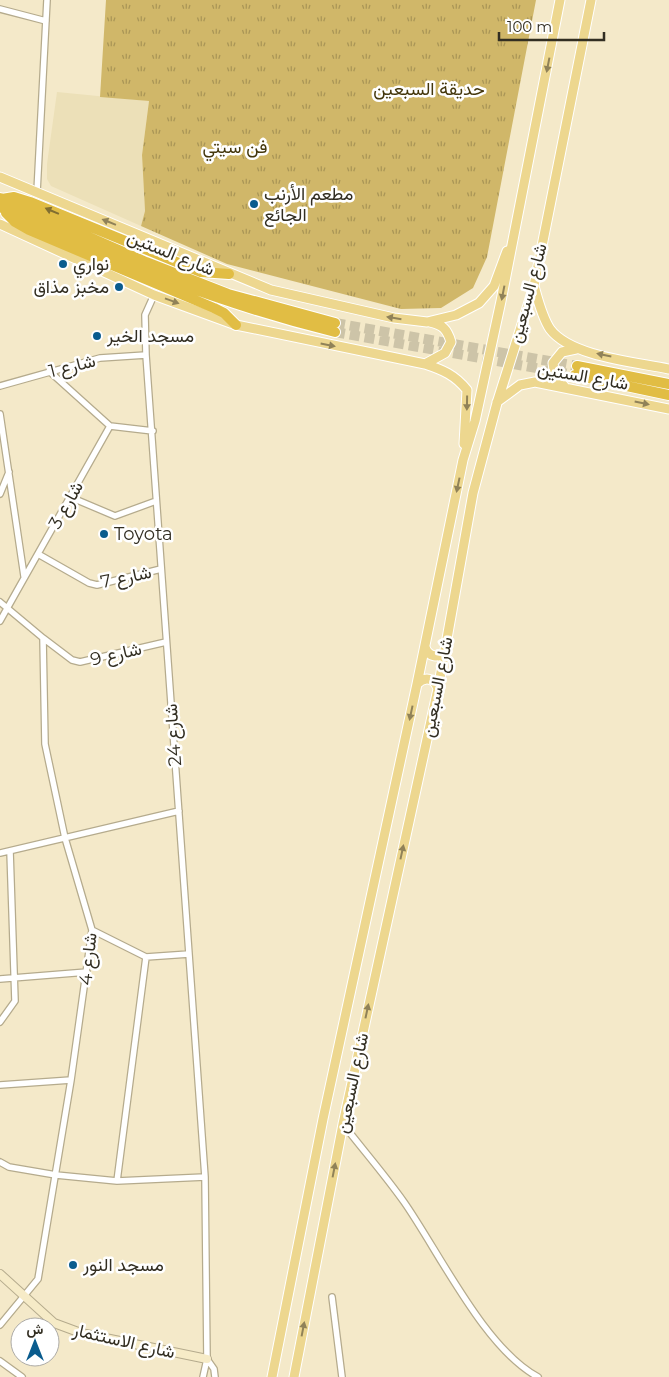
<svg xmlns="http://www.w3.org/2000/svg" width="669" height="1377" viewBox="0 0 669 1377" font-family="Montserrat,Vazirmatn,sans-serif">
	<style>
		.built { fill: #ece0b8 }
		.grass { fill: url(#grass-tufts) }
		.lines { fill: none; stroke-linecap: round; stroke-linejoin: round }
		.highway-tunnel { stroke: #cdc4a8; stroke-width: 10; stroke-dasharray: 10 5; stroke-linecap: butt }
		.street-casing { stroke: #b5ab8d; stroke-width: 8 }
		.secondary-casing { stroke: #b5ab8d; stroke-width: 10 }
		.primary-casing { stroke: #fff; stroke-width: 11 }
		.highway-casing { stroke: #fff; stroke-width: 12 }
		.street { stroke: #fff; stroke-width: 5.5 }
		.secondary { stroke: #f6ebc7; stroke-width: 8 }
		.primary { stroke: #edd78f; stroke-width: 9 }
		.highway { stroke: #e1bd44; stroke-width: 10 }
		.oneway { fill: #908258 }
		.oneway2 { fill: #816e31 }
		.poi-dot { fill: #0a5c8e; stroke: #fff; stroke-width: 2 }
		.labels { text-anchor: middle; stroke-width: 5; stroke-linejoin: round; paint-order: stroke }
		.park-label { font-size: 18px; fill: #44370c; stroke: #fff }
		.poi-label { font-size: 18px; fill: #322e22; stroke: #fff; text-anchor: start }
		.street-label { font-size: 18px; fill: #322e22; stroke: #fff }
	</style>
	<defs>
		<pattern id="grass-tufts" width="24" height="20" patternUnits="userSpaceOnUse" patternTransform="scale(1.25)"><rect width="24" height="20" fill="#d0b769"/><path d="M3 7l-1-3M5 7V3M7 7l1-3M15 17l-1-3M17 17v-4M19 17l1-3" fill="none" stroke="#a99556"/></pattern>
	</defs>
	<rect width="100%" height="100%" fill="#f4e9c9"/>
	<!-- built -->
	<path class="built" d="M57,92L149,101L142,155L145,211L141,226L51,186L47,179V164Z"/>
	<!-- grass -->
	<path class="grass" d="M106,0H536L487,257L473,288L441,308L401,309L227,264L141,226L145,211L142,155L149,101L100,97Z"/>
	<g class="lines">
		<!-- highway-tunnel -->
		<path class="highway-tunnel" d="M335,323L577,366
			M335,332L575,375"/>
		<defs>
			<path id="street" d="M0,9L46,21
				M37,192L47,0
				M154,295L145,315L146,355L205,1177L207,1359L203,1377
				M49,371L110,426
				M0,386L100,358L146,355
				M0,414L24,576
				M110,426L153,431
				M0,494L9,472
				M70,497L115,516L156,501
				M38,554L89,583L97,585L161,569
				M0,602L43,638L45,744L65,838L92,930L71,1080L38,1279L0,1325
				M0,621L110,426
				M43,638L72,660L80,662L166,642
				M0,853L179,811
				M92,930L146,957L189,954
				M0,979L87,972
				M0,1022L15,1001L10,851
				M0,1085L71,1080
				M343,1124C363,1150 385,1175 404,1202C439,1252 485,1349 538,1377
				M0,1162L9,1167L56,1175L117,1181L205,1177
				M117,1181L146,957
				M332,1297L342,1377
				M207,1359L214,1369L215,1377
				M0,1361L22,1377"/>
			<path id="secondary" d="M0,1274L54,1323L81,1333L207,1359"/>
			<path id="primary" d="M0,177L271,290L394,318L427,322L456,315L479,303L494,286L507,251
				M0,224L154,295L236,325L425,364C443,370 455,375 467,390L464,444
				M534,286C538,300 542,317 550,329C571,357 636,362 669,369
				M425,364L445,353L451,342C447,329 443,325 430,322
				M564,386L555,377L553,363L562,352L576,349
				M497,402L520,385L535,382L669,409
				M425,647C428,657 439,659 446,651
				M417,684C425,676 435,678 438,689
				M272,1377L323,1119L417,684L463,460L475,421L501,301L560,0
				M294,1377L343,1124L438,689L473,493L497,403L534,286L591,0"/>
			<path id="highway" d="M0,198L146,262L228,294L335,323
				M2,199L14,197L30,202L201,272L229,274
				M0,207C109,259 217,303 335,332
				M6,213L15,222L29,230L214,308L224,313L236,325
				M577,366L669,384
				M575,375L669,395"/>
		</defs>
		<!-- street casing -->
		<use href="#street" class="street-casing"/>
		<!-- secondary casing -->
		<use href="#secondary" class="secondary-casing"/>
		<!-- primary casing -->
		<use href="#primary" class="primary-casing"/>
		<!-- highway casing -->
		<use href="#highway" class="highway-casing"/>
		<!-- street -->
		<use href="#street" class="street"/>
		<!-- secondary -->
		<use href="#secondary" class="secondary"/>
		<!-- primary -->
		<use href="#primary" class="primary"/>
		<!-- highway -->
		<use href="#highway" class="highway"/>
	</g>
	<!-- one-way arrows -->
	<defs><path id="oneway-solid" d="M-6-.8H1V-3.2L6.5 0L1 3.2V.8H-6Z" transform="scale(1.25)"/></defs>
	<g class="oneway">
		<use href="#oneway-solid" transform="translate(548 65) rotate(101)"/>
		<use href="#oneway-solid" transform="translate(109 222) rotate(-158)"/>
		<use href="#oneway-solid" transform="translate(503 293) rotate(101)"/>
		<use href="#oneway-solid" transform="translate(172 301) rotate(20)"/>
		<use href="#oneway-solid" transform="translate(394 318) rotate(-171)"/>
		<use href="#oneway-solid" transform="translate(328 345) rotate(11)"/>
		<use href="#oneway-solid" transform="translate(604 355) rotate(-168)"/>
		<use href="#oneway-solid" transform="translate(467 403) rotate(91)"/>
		<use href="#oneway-solid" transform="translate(642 403) rotate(12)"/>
		<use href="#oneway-solid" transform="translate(458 485) rotate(102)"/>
		<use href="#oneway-solid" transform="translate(411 713) rotate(102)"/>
		<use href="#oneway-solid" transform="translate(402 852) rotate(-78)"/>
		<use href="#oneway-solid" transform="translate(367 1011) rotate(-78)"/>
		<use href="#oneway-solid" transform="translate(334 1170) rotate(-79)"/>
		<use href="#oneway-solid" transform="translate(303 1329) rotate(-79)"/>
	</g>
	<use class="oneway2" href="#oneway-solid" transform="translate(52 211) rotate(-157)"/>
	<!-- markers -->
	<g class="poi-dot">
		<circle cx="254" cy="204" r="5"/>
		<circle cx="63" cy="264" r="5"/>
		<circle cx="119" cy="287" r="5"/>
		<circle cx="97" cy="336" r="5"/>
		<circle cx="104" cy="534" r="5"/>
		<circle cx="73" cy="1265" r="5"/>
	</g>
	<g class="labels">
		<!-- park labels -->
		<g class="park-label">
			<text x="429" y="95">حديقة السبعين</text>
			<text x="235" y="153">فن سيتي</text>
		</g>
		<!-- poi labels -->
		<g class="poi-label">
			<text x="264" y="200">مطعم الأرنب<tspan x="264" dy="21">الجائع</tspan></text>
			<text x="73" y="270">نواري</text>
			<text x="109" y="293" text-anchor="end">مخبز مذاق</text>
			<text x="107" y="342">مسجد الخير</text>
			<text x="114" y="540">Toyota</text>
			<text x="83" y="1271">مسجد النور</text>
		</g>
		<!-- street labels -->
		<g class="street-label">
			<text transform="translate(171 253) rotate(22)" y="6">شارع الستين</text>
			<text transform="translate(528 293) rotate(-75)" y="6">شارع السبعين</text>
			<text transform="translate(72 366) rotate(-14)" y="6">شارع 1</text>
			<text transform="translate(583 376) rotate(10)" y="6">شارع الستين</text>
			<text transform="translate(66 505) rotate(-61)" y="6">شارع 3</text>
			<text transform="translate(126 577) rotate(-12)" y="6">شارع 7</text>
			<text transform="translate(116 654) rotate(-13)" y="6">شارع 9</text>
			<text transform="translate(437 687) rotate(-79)" y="6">شارع السبعين</text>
			<text transform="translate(173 735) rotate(-94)" y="6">شارع 24</text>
			<text transform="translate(88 959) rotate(-84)" y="6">شارع 4</text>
			<text transform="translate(352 1083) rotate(-78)" y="6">شارع السبعين</text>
			<text transform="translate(124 1341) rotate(13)" y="6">شارع الاستثمار</text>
		</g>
	</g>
	<!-- north arrow -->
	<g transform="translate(35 1342)"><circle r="24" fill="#ffffff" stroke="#adaba7"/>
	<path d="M0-4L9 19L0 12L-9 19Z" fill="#0a5c8e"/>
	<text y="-8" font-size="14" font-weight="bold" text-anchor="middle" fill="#322e22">ش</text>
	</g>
	<!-- scale -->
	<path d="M499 32v8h105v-8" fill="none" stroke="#322e22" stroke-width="2.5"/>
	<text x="507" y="32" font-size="15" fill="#322e22" stroke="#ffffff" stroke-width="4" paint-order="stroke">100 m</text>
</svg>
